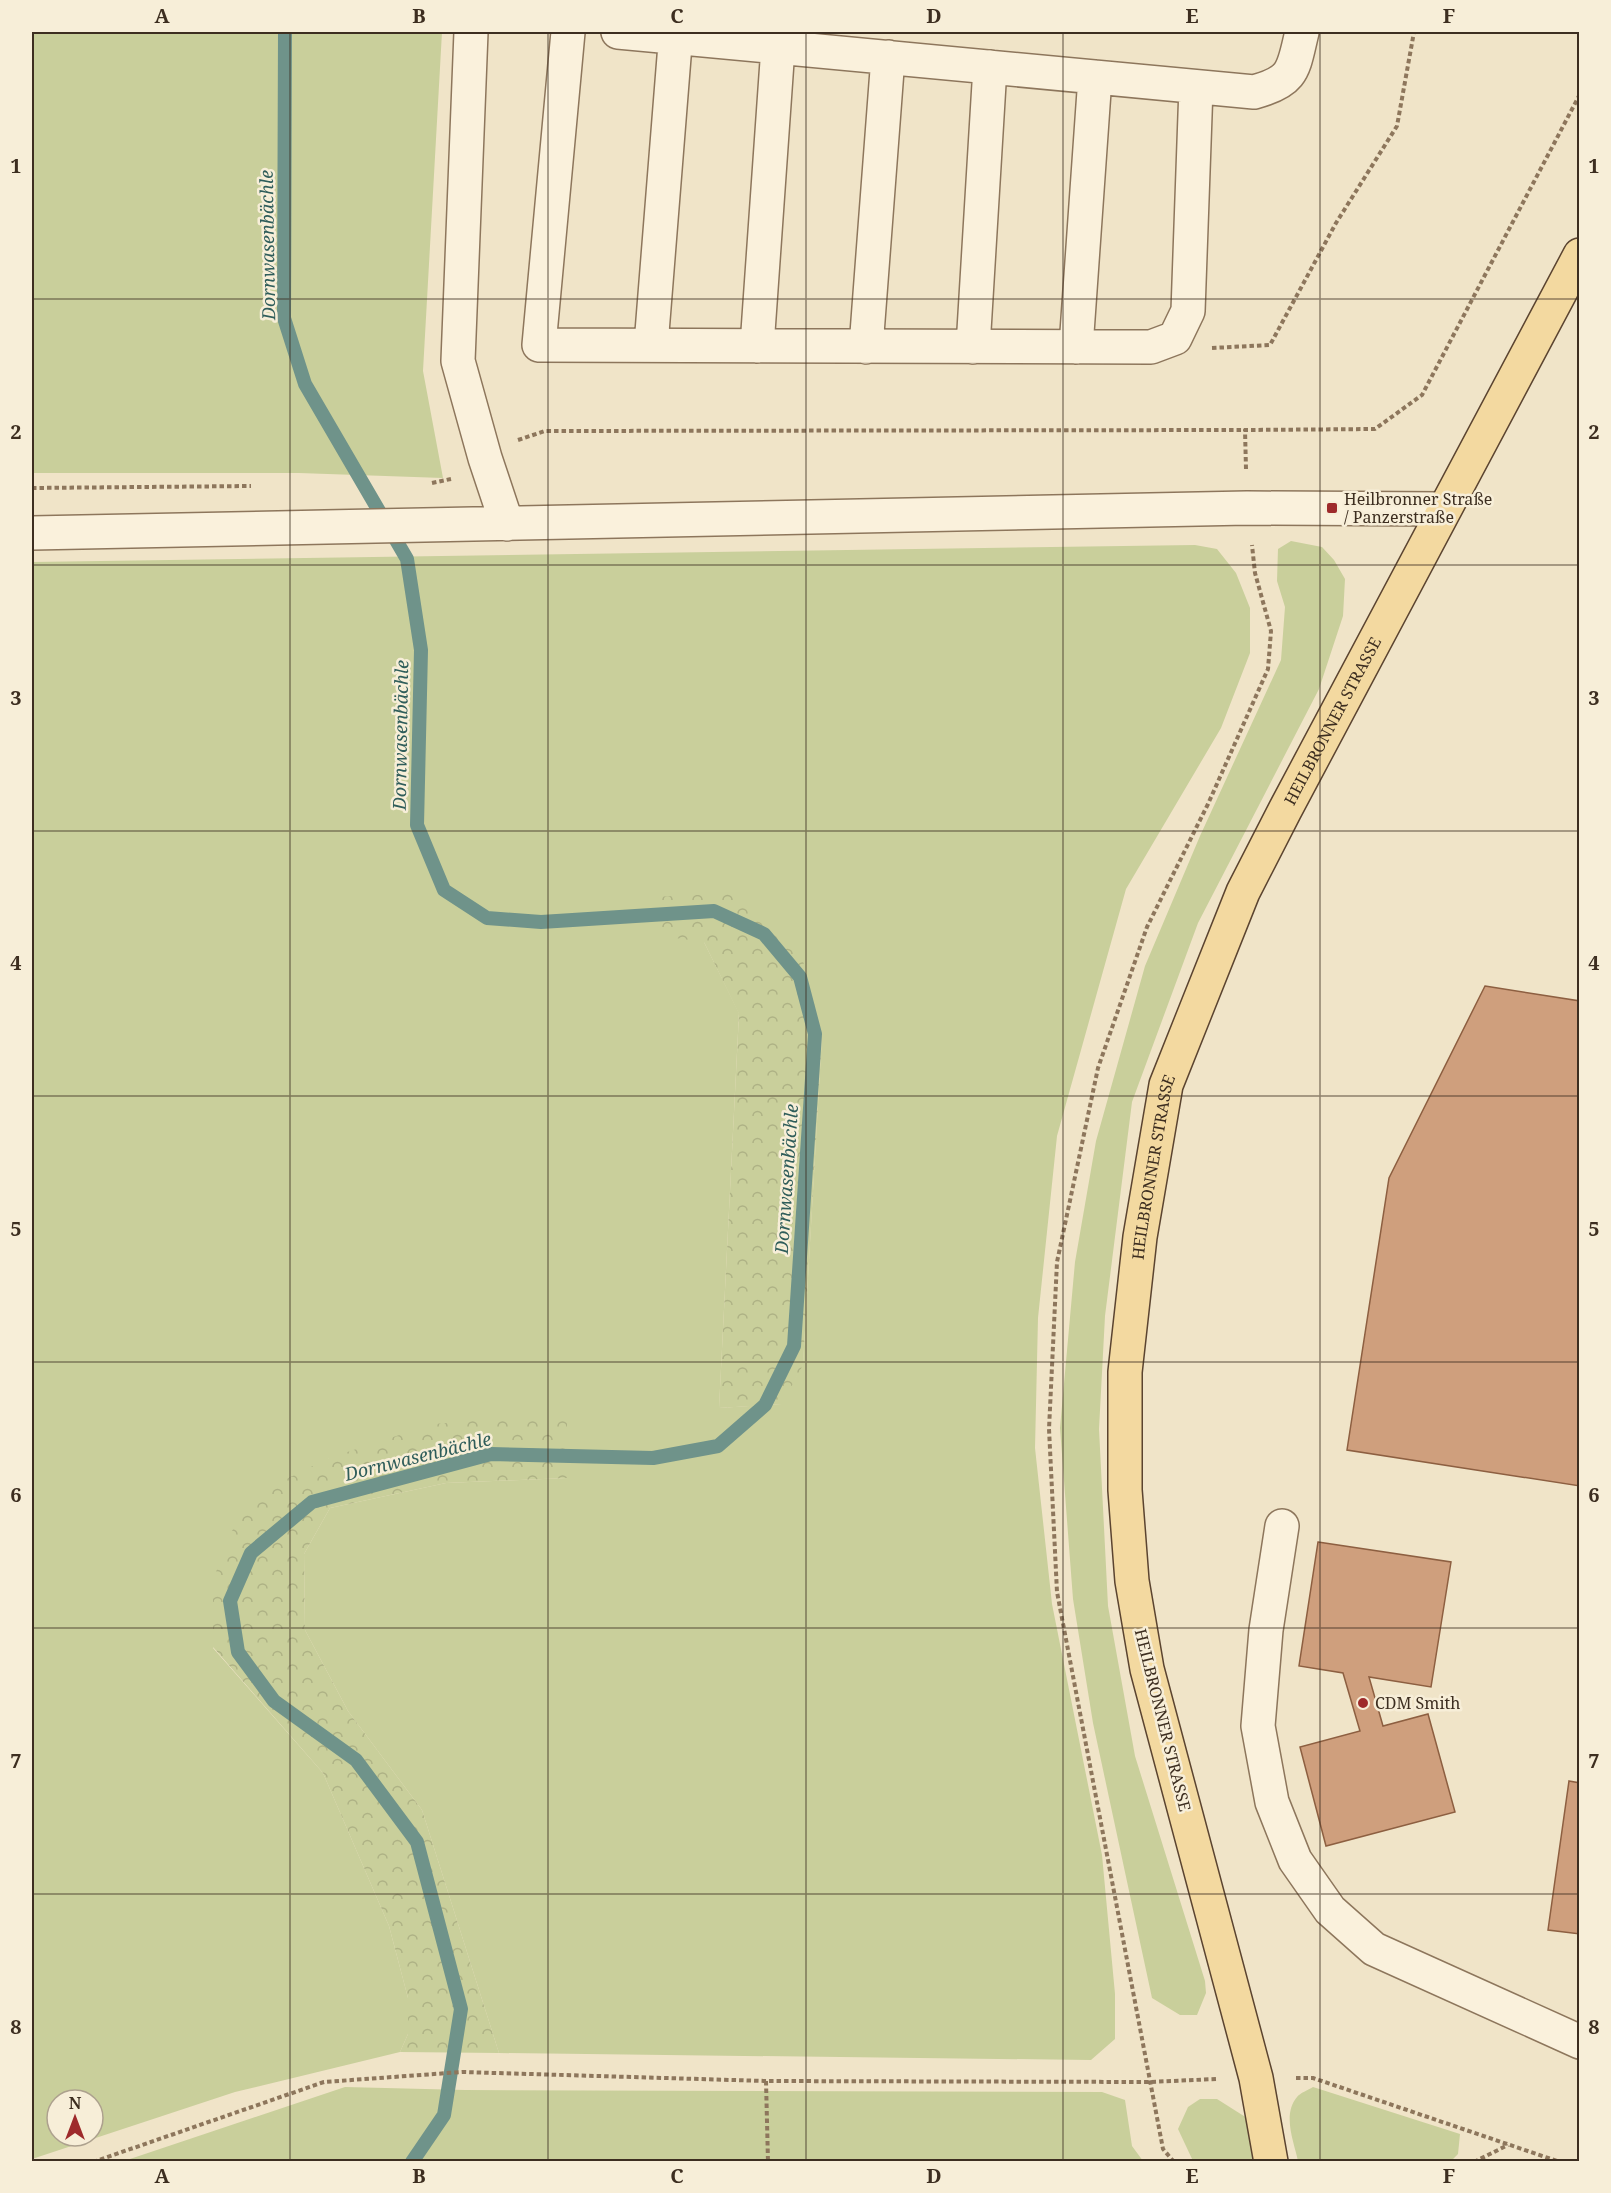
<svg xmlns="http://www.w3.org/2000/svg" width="1611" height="2193" viewBox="0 0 1611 2193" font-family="'Noto Serif',serif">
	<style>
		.grass { fill: #c9cf9b; fill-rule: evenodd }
		.forest { fill: url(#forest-crowns) }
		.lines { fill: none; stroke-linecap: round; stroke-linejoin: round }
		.stream { stroke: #6f938a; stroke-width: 14 }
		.building { fill: #cf9f7d; stroke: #8d5f41; stroke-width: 1.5 }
		.minor-casing { stroke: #8d765c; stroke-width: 36 }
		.major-casing { stroke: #5b4430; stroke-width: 36 }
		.path { stroke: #8d765c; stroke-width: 4; stroke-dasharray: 4.5 3; stroke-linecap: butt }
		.minor { stroke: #faf1dc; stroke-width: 33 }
		.major { stroke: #f3d9a0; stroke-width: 33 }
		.grid { fill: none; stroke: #3d2e20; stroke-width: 1.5; stroke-opacity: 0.55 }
		.poi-dot { fill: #9e2a2b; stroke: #f7eed8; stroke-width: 2 }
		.labels { text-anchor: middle; stroke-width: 5; stroke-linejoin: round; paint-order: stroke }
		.poi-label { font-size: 16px; fill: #3d2e20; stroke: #f7eed8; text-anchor: start }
		.street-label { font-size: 16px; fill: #3d2e20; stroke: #f7eed8 }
		.water-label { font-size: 18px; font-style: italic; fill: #2f5d5a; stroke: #f7eed8 }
		.neatline { fill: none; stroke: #3d2e20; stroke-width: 2 }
		.grid-label { font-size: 20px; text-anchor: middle; font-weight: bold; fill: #3d2e20 }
	</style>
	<defs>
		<pattern id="forest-crowns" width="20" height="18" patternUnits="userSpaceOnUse" patternTransform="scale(1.5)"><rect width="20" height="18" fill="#c9cf9b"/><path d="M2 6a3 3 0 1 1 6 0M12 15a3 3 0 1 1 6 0" fill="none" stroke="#aeb285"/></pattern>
	</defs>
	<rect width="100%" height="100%" fill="#f0e4c8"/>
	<!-- grass -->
	<path class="grass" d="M32,32H442L423,371L443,478L299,473H32Z
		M1291,541L1322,547L1334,560L1345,579L1343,616L1319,689L1198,923L1132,1102L1105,1316L1099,1429L1108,1606L1135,1756L1205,1981L1206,1993L1197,2015H1180L1152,1998L1093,1723L1073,1599L1060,1428L1075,1262L1096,1141L1145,966L1200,836L1281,660L1285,607L1277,581L1278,549Z
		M1195,545L1217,549L1236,573L1250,608V653L1221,728L1126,889L1057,1136L1038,1318L1035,1448L1052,1604L1102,1855L1115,1994V2039L1091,2060L499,2053L422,1810L348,1711L305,1630L304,1554L330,1508L446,1483L567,1478L329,1458L213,1648L323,1773L389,1926L408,1998V2034L400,2052L235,2092L32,2159V562ZM704,942L822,1035L803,1364L781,1404L719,1408L739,1013ZM57,2100H93V2136H57Z
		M345,2087L465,2090L1102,2092L1125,2100L1132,2146L1143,2161H124Z
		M1313,2087L1460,2134L1458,2154L1451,2161H1298C1294,2142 1282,2115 1297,2097C1300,2093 1308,2090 1313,2087Z
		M1200,2099H1217L1247,2118L1254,2161H1193L1178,2129L1188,2107Z"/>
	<!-- forest -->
	<path class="forest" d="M741,893L802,957L822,1035L803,1365L782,1404L719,1408L739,1014L704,942L654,935L652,897Z
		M567,1414V1478L446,1483L330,1508L304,1554L305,1630L348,1711L422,1810L499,2053L400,2052L408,2034V1998L389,1926L323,1773L213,1647V1580L231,1532L266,1489L329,1458L433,1424Z"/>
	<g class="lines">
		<!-- stream -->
		<path class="stream" d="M285,32L284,318L305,384L407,559L421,650L417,825L444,890L487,918L541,922L714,911L764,934L800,977L815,1034L794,1346L765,1405L718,1446L653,1458L491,1454L312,1502L251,1553L230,1601L238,1652L274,1701L356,1760L417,1842L461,2009L444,2115L412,2162"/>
	</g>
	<!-- building -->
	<path class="building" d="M1485,986L1580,1001V1486L1347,1450L1389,1178Z
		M1318,1542L1451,1562L1431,1687L1369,1677L1383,1726L1428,1714L1455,1812L1326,1846L1300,1747L1360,1731L1343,1673L1299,1666Z
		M1569,1781L1580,1783V1934L1548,1930Z"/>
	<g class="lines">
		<defs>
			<path id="minor" d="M471,32L458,361L485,458L507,524
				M568,32L539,345L1151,347L1175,338L1188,311L1196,87
				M618,32L1254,92C1295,81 1293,69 1302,32
				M651,345L676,32
				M757,346L778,47
				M866,347L888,57
				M973,347L990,67
				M1076,347L1095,77
				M32,533L1247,508L1444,509
				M1282,1526L1266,1630L1258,1726L1272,1802L1295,1860L1330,1910L1374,1949L1580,2042"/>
			<g id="major">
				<path id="s1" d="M1271,2162L1256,2078L1147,1669L1132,1581L1125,1490V1372L1140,1237L1166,1085L1243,892L1285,810L1580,255"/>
			</g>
		</defs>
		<!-- minor casing -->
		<use href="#minor" class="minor-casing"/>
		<!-- major casing -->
		<use href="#major" class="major-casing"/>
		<!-- path -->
		<path class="path" d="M1212,348L1270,345L1336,223L1397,126L1414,32
			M518,440L545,431L1245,430
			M1246,469L1245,430L1375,429L1422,395L1580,94
			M432,483L451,479
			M32,488L251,486
			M1296,2078H1313L1560,2162
			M766,2081L768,2162
			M93,2162L324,2082L462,2072L766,2081L1149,2082L1216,2079
			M1174,2162L1163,2149L1057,1592L1049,1429L1057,1262L1098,1068L1147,927L1208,804L1268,669L1271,631L1255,573L1252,545
			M1474,2162L1508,2145"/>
		<!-- minor -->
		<use href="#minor" class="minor"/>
		<!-- major -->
		<use href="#major" class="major"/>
	</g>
	<!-- grid -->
	<path class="grid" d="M290,32V2162M548,32V2162M806,32V2162M1063,32V2162M1320,32V2162M32,299H1580M32,565H1580M32,831H1580M32,1096H1580M32,1362H1580M32,1628H1580M32,1894H1580"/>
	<!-- markers -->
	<g class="poi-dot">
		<rect x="1326" y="502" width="12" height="12" rx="3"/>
		<circle cx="1363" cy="1703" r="6"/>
	</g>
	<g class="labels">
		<!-- poi labels -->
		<g class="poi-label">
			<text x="1344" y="505">Heilbronner Straße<tspan x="1344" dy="18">/ Panzerstraße</tspan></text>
			<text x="1375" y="1709">CDM Smith</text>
		</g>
		<!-- street labels -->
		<g class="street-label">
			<text dy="6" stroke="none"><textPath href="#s1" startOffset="1498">HEILBRONNER STRASSE</textPath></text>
			<text dy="6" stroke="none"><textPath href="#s1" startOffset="1014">HEILBRONNER STRASSE</textPath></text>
			<text transform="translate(1163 1720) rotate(76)" y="6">HEILBRONNER STRASSE</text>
		</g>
		<!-- water labels -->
		<g class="water-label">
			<text transform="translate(268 245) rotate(-91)" y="6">Dornwasenbächle</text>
			<text transform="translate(401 735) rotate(-89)" y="6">Dornwasenbächle</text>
			<text transform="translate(787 1179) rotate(-86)" y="6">Dornwasenbächle</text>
			<text transform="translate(418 1457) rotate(-14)" y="6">Dornwasenbächle</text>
		</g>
	</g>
	<!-- border -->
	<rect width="1611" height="2193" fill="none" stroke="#f7eed8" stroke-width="66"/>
	<!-- north arrow -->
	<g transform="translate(75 2118)"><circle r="28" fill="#f7eed8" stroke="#ada18e" stroke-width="1.5"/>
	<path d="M0-4.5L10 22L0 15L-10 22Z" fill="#9e2a2b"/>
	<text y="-9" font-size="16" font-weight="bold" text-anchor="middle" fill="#3d2e20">N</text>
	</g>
	<rect x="33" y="33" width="1545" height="2127" class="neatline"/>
	<g class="grid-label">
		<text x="162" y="23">A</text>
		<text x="419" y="23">B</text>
		<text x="677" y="23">C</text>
		<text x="934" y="23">D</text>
		<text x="1192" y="23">E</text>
		<text x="1449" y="23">F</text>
		<text x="16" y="173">1</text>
		<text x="1594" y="173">1</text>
		<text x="16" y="439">2</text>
		<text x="1594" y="439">2</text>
		<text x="16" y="705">3</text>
		<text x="1594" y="705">3</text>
		<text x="16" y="970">4</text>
		<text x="1594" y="970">4</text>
		<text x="16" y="1236">5</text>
		<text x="1594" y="1236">5</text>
		<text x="16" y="1502">6</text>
		<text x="1594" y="1502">6</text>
		<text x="16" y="1768">7</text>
		<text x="1594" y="1768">7</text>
		<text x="16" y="2034">8</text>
		<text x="1594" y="2034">8</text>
		<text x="162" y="2183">A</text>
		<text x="419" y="2183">B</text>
		<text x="677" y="2183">C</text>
		<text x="934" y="2183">D</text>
		<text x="1192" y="2183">E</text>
		<text x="1449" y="2183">F</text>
	</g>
</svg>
